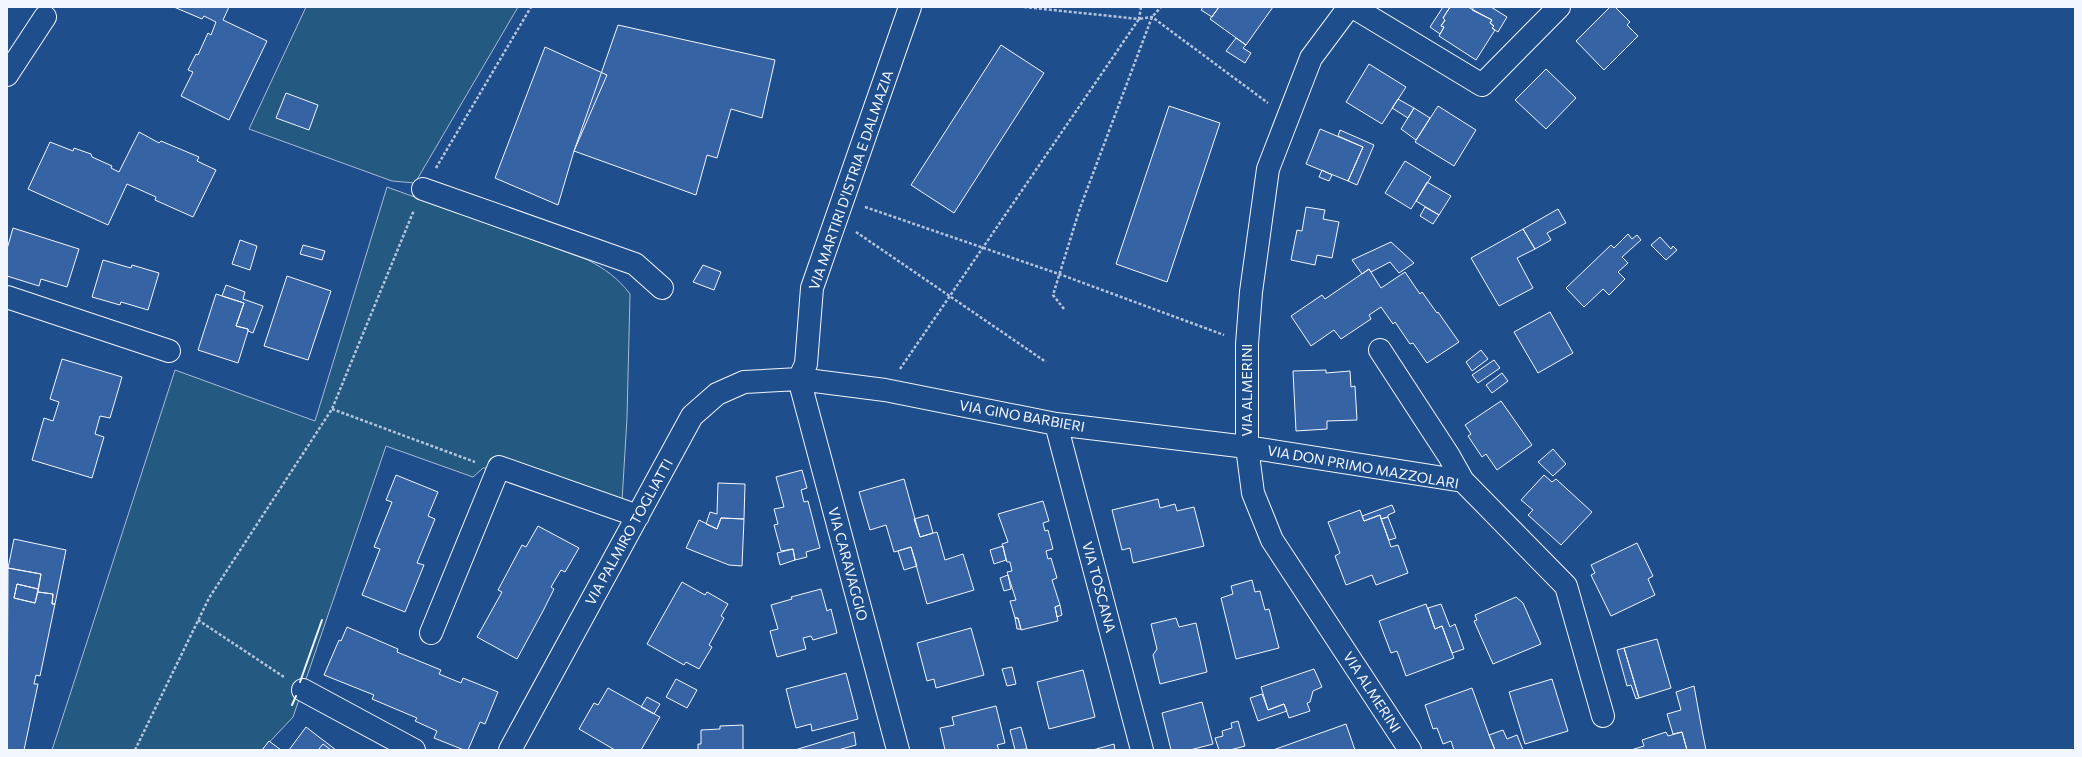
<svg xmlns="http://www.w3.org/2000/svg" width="2082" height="757" viewBox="0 0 2082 757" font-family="Commissioner,sans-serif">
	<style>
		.green { fill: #245a82; stroke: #a8bbd7 }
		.building { fill: #3563a3; stroke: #f2f6ff }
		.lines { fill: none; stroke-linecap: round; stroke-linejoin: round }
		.minor-casing { stroke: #f2f6ff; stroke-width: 24 }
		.path { stroke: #b3c4dc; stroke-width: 2.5; stroke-dasharray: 3 2; stroke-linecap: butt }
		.minor { stroke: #1f4e8c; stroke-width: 22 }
		.wall { stroke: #f2f6ff; stroke-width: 2 }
		.labels { text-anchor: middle; stroke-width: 3; stroke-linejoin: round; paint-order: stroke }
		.street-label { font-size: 14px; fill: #f2f6ff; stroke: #1f4e8c }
	</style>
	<rect width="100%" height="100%" fill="#1f4e8c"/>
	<!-- green -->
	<path class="green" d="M306,7H518L415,183L392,181L249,129Z
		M387,187L588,260C605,269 618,278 630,294L627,418L622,501L493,468H483L473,477L386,446L293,717L262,750H52L175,370L315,421Z"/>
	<!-- building -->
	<path class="building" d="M174,7H229L223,20L267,41L229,120L181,96L193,72L188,70L196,54L198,55L208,33L211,35L216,22L204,16L202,19Z
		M1203,7H1219L1212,17L1201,10Z
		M1219,7H1273L1246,45L1210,19Z
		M1443,7H1450L1443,18L1445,20L1441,26L1444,27L1440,34L1430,27Z
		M1450,7H1468L1492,20L1490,23L1494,26L1492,28L1495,30L1476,60L1439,36L1444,27L1441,26L1445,20L1443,18Z
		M1474,7H1491L1507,17L1498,32L1492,28L1494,26L1490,23L1492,20L1472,10Z
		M1610,7H1615L1630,22L1627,25L1638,36L1604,70L1576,41Z
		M618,25L775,60L762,118L731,109L717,158L707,155L696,195L574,151Z
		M1236,38L1246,45L1243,48L1251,53L1245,63L1226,51Z
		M1001,45L1044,73L954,213L911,185Z
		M545,47L607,75L574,151L558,205L495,178Z
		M1369,64L1406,87L1382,124L1346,102Z
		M1546,69L1576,98L1546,129L1515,100Z
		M286,93L318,105L309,130L276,118Z
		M1398,99L1414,108L1408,118L1392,108Z
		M1169,106L1220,123L1167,282L1116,264Z
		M1438,106L1476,130L1454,166L1415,142Z
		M1414,108L1430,118L1416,140L1401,129Z
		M1320,129L1363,147L1348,181L1306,164Z
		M1340,130L1374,145L1357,185L1348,181L1363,147L1338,136Z
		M139,132L159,143L161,141L199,157L197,161L216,170L193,217L155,200L156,197L127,184L108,225L28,189L50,142L73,151L74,148L91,154L92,157L112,166L111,168L119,172Z
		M1405,161L1431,177L1411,209L1385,193Z
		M1322,170L1332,175L1329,181L1319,177Z
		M1427,182L1451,196L1439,215L1416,201Z
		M1306,207L1325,210L1323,219L1339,222L1332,258L1317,255L1315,265L1291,260L1297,230L1302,231Z
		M1425,207L1439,215L1433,224L1420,216Z
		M1558,209L1566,223L1547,233L1551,240L1535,249L1523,229Z
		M13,228L79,249L67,287L41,279L39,286L7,276V249Z
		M1523,229L1535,249L1517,258L1533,288L1499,306L1471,258Z
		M1628,234L1632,239L1637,235L1641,240L1622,257L1628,263L1618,272L1625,279L1609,295L1603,289L1584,307L1566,288L1611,245L1614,248Z
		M1660,237L1671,249L1673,246L1677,250L1666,260L1651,245Z
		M240,240L257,246L250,270L232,264Z
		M1391,242L1414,263L1399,273L1390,262L1371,272L1369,269L1362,274L1352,260Z
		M303,245L325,251L322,260L300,254Z
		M103,260L131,268L132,265L159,273L148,310L121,302L120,305L92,297Z
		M703,265L721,272L714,290L693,282Z
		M1369,269L1381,288L1405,272L1420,294L1422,292L1437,313L1438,312L1459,342L1427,363L1413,343L1410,344L1395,322L1393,324L1381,307L1369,315L1371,319L1341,339L1334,330L1311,346L1291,316L1322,295L1325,299Z
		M287,276L331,291L308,360L264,346Z
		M226,285L245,292L243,299L263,306L253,333L248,331V329L236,326L244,303L222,296Z
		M216,294L244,303L236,326L248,329V331L238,363L198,350Z
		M1550,312L1573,353L1538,373L1514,332Z
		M1481,350L1488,359L1472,371L1466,362Z
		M62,359L122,377L110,418L100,416L95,434L104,437L92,478L32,460L44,418L53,421L59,402L50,399Z
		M1494,360L1500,368L1478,383L1472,375Z
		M1326,370V373L1350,371L1351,387L1355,386L1357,420L1327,421V429L1296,431L1293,371Z
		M1502,373L1508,381L1492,393L1486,385Z
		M1501,401L1532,445L1497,470L1486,454L1482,457L1468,436L1471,434L1465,425Z
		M1553,449L1566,464L1553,476L1538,462Z
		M802,470L807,488L801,490L804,502L808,501L820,548L806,552L807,557L795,560L793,549L781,551L774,525L778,524L774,509L784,507L776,477Z
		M396,475L438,492L428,516L435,519L417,563L424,565L405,612L362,595L380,549L374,547L392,502L386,500Z
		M1544,475L1552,482L1556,479L1592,512L1561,545L1528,515L1533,510L1521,500Z
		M904,479L920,537L937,532L945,560L963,554L974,590L927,604L911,547L894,552L886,525L870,530L859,492Z
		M718,483L745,484L744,519L721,518L717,529L706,524L710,512L717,514Z
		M1158,499L1160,508L1175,504L1177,511L1194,507L1204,546L1133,563L1130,548L1122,550L1112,510Z
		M1043,501L1049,521L1043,523L1045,531L1048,530L1053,549L1046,551L1048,559L1051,558L1057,578L1052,580L1060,605L1055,607L1058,621L1021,630L1018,618H1015L1010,601L1016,600L1007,572L1012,571L1010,562H1007L1002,544L1008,542L998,514Z
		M1392,505L1395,512L1388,515V517L1381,519L1380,515L1364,521L1362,516Z
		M1360,510L1364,521L1380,515L1391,547L1398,545L1408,573L1376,585L1372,575L1346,585L1335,556L1340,553L1328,522Z
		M928,515L933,533L920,537L914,519Z
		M1388,517L1396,538L1389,540L1381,519Z
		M721,518L744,519L742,566L729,565L686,548L699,520L717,529Z
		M538,526L579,548L565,572L561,570L551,587L554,589L543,611L517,659L477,637L502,592L498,590L522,545L526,547Z
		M14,539L66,550L55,604H52L53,594L38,592L41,574L8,568Z
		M1637,543L1653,576L1648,579L1655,595L1611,616L1591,575L1595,573L1591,565Z
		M1003,546L1006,560L994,564L990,550Z
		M911,547L917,566L904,570L898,551Z
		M793,549L795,560L780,565L777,553Z
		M8,568L41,574L38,589L17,584L14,598L35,603L38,592L53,594L52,604H55L40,676L36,675L34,684H38L24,750H7Z
		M1008,575L1011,589L1004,591L1000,578Z
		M1252,580L1255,592L1260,591L1265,610L1269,609L1279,648L1236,659L1221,598L1233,594L1231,586Z
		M682,582L705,595L707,592L728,604L721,616L724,618L709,645L712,647L699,669L686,662L684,665L647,644Z
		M17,584L38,589L35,603L14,598Z
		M821,589L827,611L831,609L837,633L813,640L811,636L803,638L806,649L777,657L770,631L778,629L771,605L792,599L791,597Z
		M1516,597L1523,603L1541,644L1493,664L1474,621L1477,620L1475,615Z
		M1426,604L1435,629L1442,626L1454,658L1406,676L1397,651L1391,653L1379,621Z
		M1441,604L1450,627L1455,624L1464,649L1452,653L1442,626L1435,629L1428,608Z
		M1060,605L1062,615L1057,617L1055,607Z
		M1015,618H1018L1021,629H1017Z
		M1176,618L1179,627L1196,623L1207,672L1160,684L1153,655L1157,649L1151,624Z
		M347,627L398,649L397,652L441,670L439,674L461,683L463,678L498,692L485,724L480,722L468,750H464L434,738L437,731L415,721L417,718L372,699L374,695L324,675L339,640L341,641Z
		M971,628L984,675L936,688L934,679L927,681L917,643Z
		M1657,639L1671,688L1639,698L1624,648Z
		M1624,648L1639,698L1636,699L1631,685L1627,686L1617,650Z
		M1012,667L1016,684L1007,686L1002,669Z
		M1314,669L1322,687L1313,691L1310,702L1307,703L1310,711L1289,718L1284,704L1268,710L1261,687Z
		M1083,670L1095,717L1049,729L1037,682Z
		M846,673L858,719L812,731L811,724L796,728L786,689Z
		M676,679L697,690L687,708L666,697Z
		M1552,679L1568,731L1525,744L1509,692Z
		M1694,686L1702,730L1706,750H1687L1682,732L1673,734L1667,714L1681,710L1676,692Z
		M608,688L660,717L641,750H615L579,729L594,703L598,705Z
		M1472,688L1489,735L1495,750H1454L1451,741L1443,744L1437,728L1433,729L1425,705Z
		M1262,694L1268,710L1284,704L1287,711L1258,721L1250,698Z
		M647,697L660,704L654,714L641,707Z
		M1202,702L1213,744L1190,750H1171L1162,713Z
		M996,706L1005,743L997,745L999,750H945L940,728L954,725L952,717Z
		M1238,721L1245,746L1230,750H1219L1215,738L1223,736L1222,731L1232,728L1231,723Z
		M1346,724L1355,750H1273Z
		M743,725V750H698V744H701V730L720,729V726Z
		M306,727L336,750H289Z
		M1021,727L1027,749L1015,750L1010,730Z
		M1503,730L1507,739L1517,735L1523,750H1495L1489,735Z
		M854,732L856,745L838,750H795Z
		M1666,732L1668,736L1682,732L1687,750H1631L1644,746L1642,740Z
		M269,741L281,750H262Z
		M323,744L331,750H318Z
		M1114,744L1115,750H1093Z"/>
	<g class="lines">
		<defs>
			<path id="minor" d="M1349,7L1311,58L1268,169L1251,292L1247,344V447L1253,493L1272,540L1410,750
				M1353,7L1482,85L1559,7
				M7,75L45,17
				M423,189L635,264L662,288
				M7,297L169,351
				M1380,350L1449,456L1463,481
				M799,379L806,364L812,288L910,7
				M799,379L898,750
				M1056,424L1142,750
				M431,633L499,467L638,516
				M303,690L414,750
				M510,750L692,416L717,394L744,382L799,379L885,390L1056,424L1247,447L1463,481L1566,586L1603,716"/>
		</defs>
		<!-- minor casing -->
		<use href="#minor" class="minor-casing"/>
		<!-- path -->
		<path class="path" d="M1024,7L1139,19L1141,7
			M436,168L531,7
			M865,207L1059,274L1224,335
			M856,232L1046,362
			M1064,309L1053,295L1080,208L1152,17L1161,7
			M900,369L1139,19L1152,17L1268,103
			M332,409L475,462
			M198,620L284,677
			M135,750L209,598L332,409L414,210"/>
		<!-- minor -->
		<use href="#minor" class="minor"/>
		<!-- wall -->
		<path class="wall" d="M300,682L322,620
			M292,705L296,696"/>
	</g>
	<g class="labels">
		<!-- street labels -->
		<g class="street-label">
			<text transform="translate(851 180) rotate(-71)" y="5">VIA MARTIRI D'ISTRIA E DALMAZIA</text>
			<text transform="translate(1247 390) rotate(-90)" y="5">VIA ALMERINI</text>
			<text transform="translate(1022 416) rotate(10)" y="5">VIA GINO BARBIERI</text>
			<text transform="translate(1363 467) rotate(10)" y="5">VIA DON PRIMO MAZZOLARI</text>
			<text transform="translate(629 532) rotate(-61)" y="5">VIA PALMIRO TOGLIATTI</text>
			<text transform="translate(848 564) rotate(75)" y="5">VIA CARAVAGGIO</text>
			<text transform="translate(1099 587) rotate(75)" y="5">VIA TOSCANA</text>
			<text transform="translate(1372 692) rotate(57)" y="5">VIA ALMERINI</text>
		</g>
	</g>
	<!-- border -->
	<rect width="2082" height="757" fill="none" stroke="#f2f6ff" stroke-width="16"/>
</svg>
